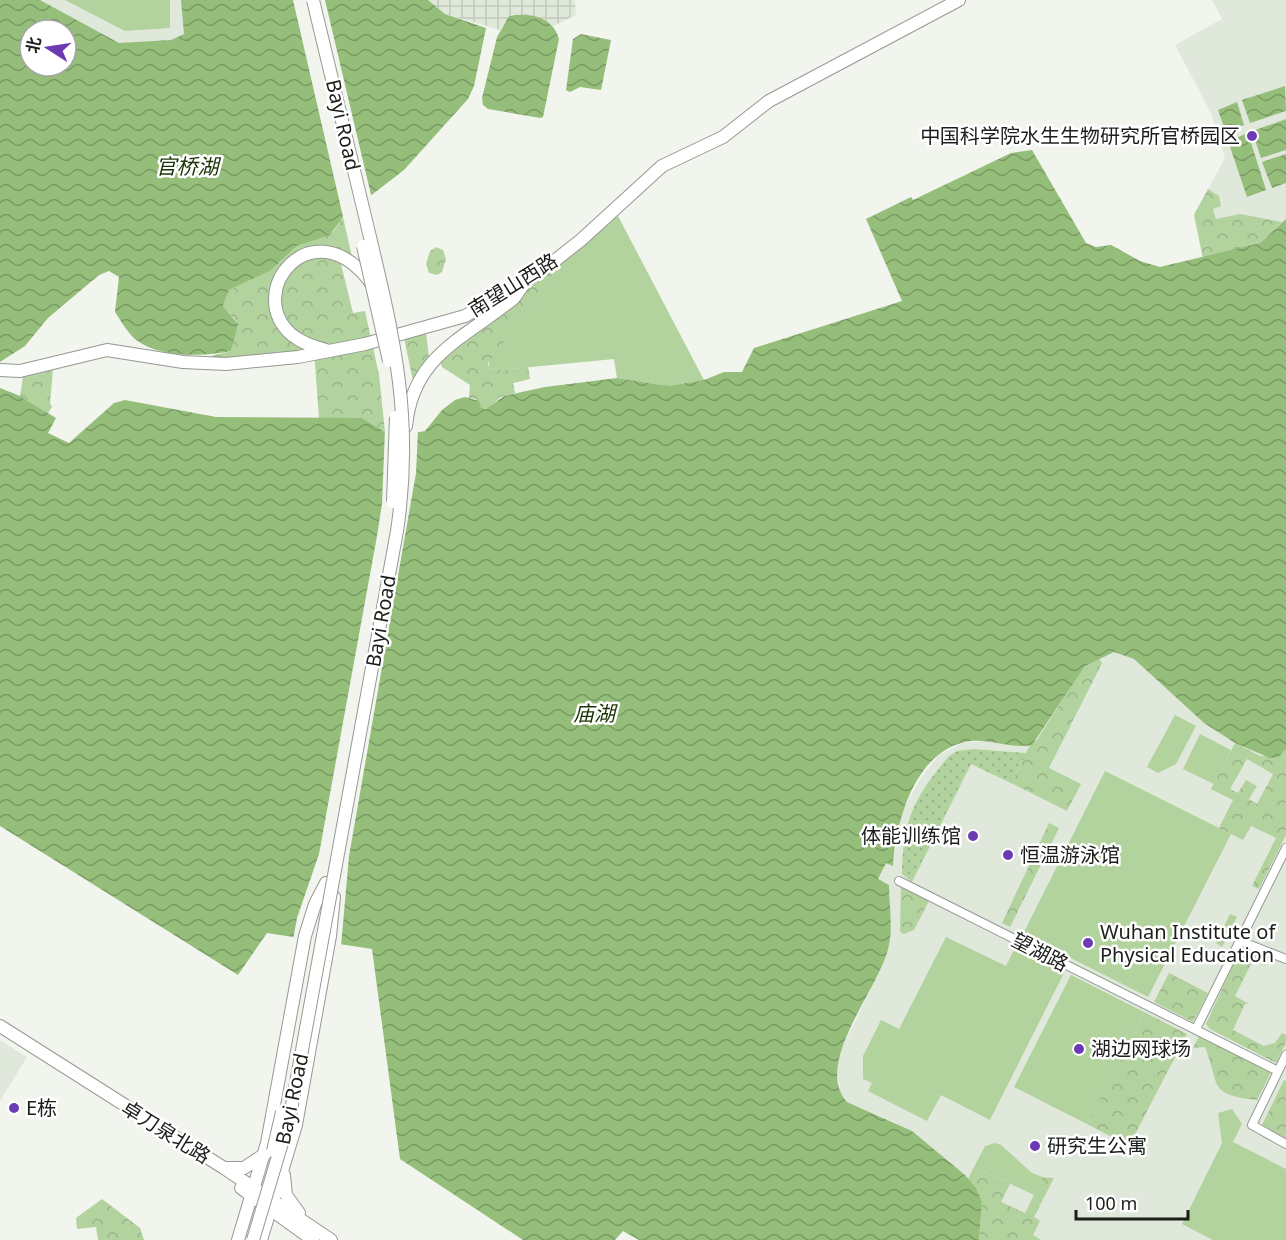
<svg xmlns="http://www.w3.org/2000/svg" width="1286" height="1240" viewBox="0 0 1286 1240" font-family="'Noto Sans','Noto Sans SC',sans-serif">
	<style>
		.built { fill: #e0e8db }
		.industrial { fill: url(#industrial-grid) }
		.green { fill: #b2d29e }
		.forest { fill: url(#forest-crowns); fill-rule: evenodd }
		.park { fill: url(#park-dots) }
		.water { fill: url(#water-waves); fill-rule: evenodd }
		.pier { fill: #f1f5ee }
		.lines { fill: none; stroke-linecap: round; stroke-linejoin: round }
		.street-casing { stroke: #959992; stroke-width: 10 }
		.secondary-casing { stroke: #959992; stroke-width: 14 }
		.street { stroke: #fff; stroke-width: 8 }
		.secondary { stroke: #fff; stroke-width: 12 }
		.secondary-bridge-casing { stroke: #959992; stroke-width: 14; stroke-linecap: butt }
		.secondary-bridge { stroke: #fff; stroke-width: 12 }
		.poi-dot { fill: #6c3bb3; stroke: #fff; stroke-width: 2 }
		.labels { text-anchor: middle; stroke-width: 5; stroke-linejoin: round; paint-order: stroke }
		.street-label { font-size: 20px; fill: #1c1e1b; stroke: #fff }
		.poi-label { font-size: 20px; fill: #1c1e1b; stroke: #fff; text-anchor: start }
		.water-label { font-size: 21px; font-style: italic; fill: #1a3303; stroke: #fff }
	</style>
	<defs>
		<pattern id="industrial-grid" width="8" height="8" patternUnits="userSpaceOnUse" patternTransform="scale(1.5)"><rect width="8" height="8" fill="#e0e8db"/><path d="M0 4h8M4 0v8" fill="none" stroke="#c0c7bb"/></pattern>
		<pattern id="forest-crowns" width="20" height="18" patternUnits="userSpaceOnUse" patternTransform="scale(1.5)"><rect width="20" height="18" fill="#b2d29e"/><path d="M2 6a3 3 0 1 1 6 0M12 15a3 3 0 1 1 6 0" fill="none" stroke="#98b488"/></pattern>
		<pattern id="park-dots" width="8" height="8" patternUnits="userSpaceOnUse" patternTransform="scale(1.5)"><rect width="8" height="8" fill="#b2d29e"/><path d="M2 2h.1M6 6h.1" fill="none" stroke="#98b488" stroke-width="1.8" stroke-linecap="round"/></pattern>
		<pattern id="water-waves" width="16" height="10" patternUnits="userSpaceOnUse" patternTransform="scale(1.5)"><rect width="16" height="10" fill="#96be7b"/><path d="M0 5q4-4 8 0t8 0" fill="none" stroke="#7a9a64"/></pattern>
	</defs>
	<rect width="100%" height="100%" fill="#f1f5ee"/>
	<!-- built -->
	<path class="built" d="M0,0H196L199,27L141,69L66,30Z
		M1212,0H1286V252L1205,270L1194,215L1225,158L1211,113L1175,45L1222,19Z
		M1114,652L1134,659L1204,723L1235,743L1279,757L1286,749V1240H979L982,1219L896,1123L847,1102L841,1093L837,1073L838,1056L879,973L889,946V885L878,879L886,863L893,865L902,812L920,779L938,756L962,743L985,741L1027,746L1093,660Z
		M0,1040L27,1057L0,1101Z"/>
	<!-- industrial -->
	<path class="industrial" d="M428,0H575L576,15L553,26L536,17L513,15L509,16L500,30L445,14Z"/>
	<!-- green -->
	<path class="green" d="M65,0H170V28L125,31Z
		M618,216L704,380L668,386L617,378L614,359L500,370L489,368V359L554,273L553,269Z
		M1175,715L1196,726L1176,764L1158,773L1147,767Z
		M1200,734L1231,750L1214,784L1183,769Z
		M1105,771L1231,834L1148,997L1023,934Z
		M1230,914L1237,917L1222,947L1216,943Z
		M946,937L1006,966L1015,948L1064,973L990,1120L941,1095L927,1121L868,1091L872,1083L863,1079V1056L881,1020L899,1029Z
		M1071,975L1144,1012L1087,1124L1014,1087Z
		M1232,1109L1242,1124L1233,1142L1286,1169V1240H1213L1182,1224L1222,1143L1218,1113Z
		M995,1143L1001,1145L1032,1173L1043,1177L1034,1195L974,1167L985,1146Z"/>
	<!-- forest -->
	<path class="forest" d="M1208,189L1219,196L1221,206L1213,209L1216,219L1240,214L1282,222L1260,243L1203,258L1194,215Z
		M343,217L352,257L340,260L353,313L365,311L379,375L385,432L362,418H319L314,350L212,361L211,356L231,351L237,322L223,306L229,290L270,271L297,246L333,232Z
		M436,247L443,250L446,259L442,272L437,275L429,273L426,264L430,251Z
		M553,269L554,273L488,363L489,368L500,370L528,367L530,379L513,383L515,393L500,397L489,408L481,409L476,399L469,398L470,385L442,367L440,361Z
		M426,333L429,358L413,381L404,338Z
		M53,370L50,403L52,407L48,413L20,396L23,377Z
		M1099,658L1102,663L1049,768L1081,784L1067,811L1011,783L1030,745L1037,740L1081,671L1088,663Z
		M1235,743L1260,756L1279,757L1286,749V835L1259,889L1252,886L1276,838L1251,826L1243,840L1219,828L1233,800L1211,789ZM1247,759L1273,774L1257,804L1249,799L1257,786L1246,780L1238,793L1230,789Z
		M1049,823L1059,828L1010,927L1002,923Z
		M901,885L930,899L914,930L904,934L900,932Z
		M1247,949L1269,959L1265,966L1253,960L1235,996L1249,1004H1245L1233,1030L1264,1046L1275,1043L1282,1033L1286,1035V1043L1276,1063L1210,1029L1206,1024L1239,952Z
		M1169,973L1208,993L1193,1022L1154,1002Z
		M1144,1012L1187,1034L1129,1146L1087,1124Z
		M1199,1036L1271,1072L1257,1100C1208,1095 1220,1086 1205,1047L1193,1048Z
		M1284,1080L1286,1081V1138L1262,1125Z
		M974,1167L1010,1184L1001,1202L1025,1213L1043,1177L1054,1178L1034,1217L1040,1221L1033,1235L1041,1240H979L982,1202L968,1179Z
		M102,1199L140,1228L144,1240H98L96,1227L77,1229L76,1218Z"/>
	<!-- park -->
	<path class="park" d="M974,749L1026,753L1011,783L971,764L912,882L902,874C903,819 914,798 949,756L957,751Z"/>
	<!-- water -->
	<path class="water" d="M0,0H40L119,43L171,40L184,34L181,0H428L445,14L486,28L474,86L468,99L404,170L343,217L330,235L297,246L270,271L229,290L223,306L238,324L231,351C203,357 158,358 135,339C127,332 121,321 115,312L119,277L109,271L99,275L48,318L25,346L0,362ZM30,30H66V66H30Z
		M509,16C530,12 553,17 559,39L543,117L540,118L488,109L483,105L482,98L497,37Z
		M581,34L611,40L601,90L580,87L570,92L566,90L573,39Z
		M1285,86L1286,111L1250,123L1242,100Z
		M1237,102L1244,125L1225,130L1218,110Z
		M1286,119V150L1261,158L1252,131Z
		M1248,133L1266,190L1247,197L1228,141Z
		M1032,150L1086,243L1096,247L1111,245L1140,261L1160,267L1260,243L1286,219V749L1279,757L1270,758L1235,743L1204,723L1134,659L1114,652L1085,666L1032,745C1013,749 991,739 971,741C916,748 896,819 893,866L886,863L878,879L889,885C889,904 893,926 889,945C881,988 812,1062 847,1102L912,1131L965,1175L976,1188L982,1202L979,1240H639L623,1231L615,1240H523L400,1159L372,949L267,933L238,975L0,826V388L20,396L56,418L48,433L69,443L114,403L125,400L216,417L362,418L385,432L409,434L425,431L442,410L455,400L465,397L479,401L481,408L486,409L504,396L545,387L617,378L668,386L704,380L724,372H742L754,348L902,301L866,219L911,197L913,200L1011,153Z
		M1286,154V183L1272,188L1262,162Z"/>
	<!-- pier -->
	<path class="pier" d="M293,0H325L372,199L344,221Z
		M385,429L418,430L416,473L349,856L341,946L293,940L297,918L319,854L377,536L382,504Z"/>
	<g class="lines">
		<defs>
			<path id="street" d="M899,881L1278,1071
				M1240,941L1286,959
				M1196,1029L1286,848
				M1286,1055L1252,1125L1286,1144"/>
			<path id="secondary" d="M326,350C314,347 302,343 292,335C242,292 313,205 371,283
				M0,370L20,371L107,350L183,362L226,364L298,357L365,344L465,316L525,282L548,266L581,240L662,166L723,137L769,101L959,0
				M406,426C413,355 464,339 514,298L524,284
				M0,1026L224,1168L331,1240
				M225,1168H244L265,1154
				M284,1175L286,1195L299,1213
				M241,1188L313,1240
				M238,1240L267,1143L305,936L315,904L326,883
				M261,1240L296,1125L330,936L334,897"/>
		</defs>
		<!-- street casing -->
		<use href="#street" class="street-casing"/>
		<!-- secondary casing -->
		<use href="#secondary" class="secondary-casing"/>
		<!-- street -->
		<use href="#street" class="street"/>
		<!-- secondary -->
		<use href="#secondary" class="secondary"/>
		<defs>
			<path id="secondary-bridge" d="M363,246L389,361
				M393,502L396,417
				M273,1151L282,1112
				M253,1240L290,1116L397,531C415,412 391,326 364,212C347,142 330,71 313,0"/>
		</defs>
		<!-- secondary-bridge casing -->
		<use href="#secondary-bridge" class="secondary-bridge-casing"/>
		<!-- secondary-bridge -->
		<use href="#secondary-bridge" class="secondary-bridge"/>
	</g>
	<!-- markers -->
	<g class="poi-dot">
		<circle cx="1252" cy="136" r="6"/>
		<circle cx="973" cy="836" r="6"/>
		<circle cx="1008" cy="855" r="6"/>
		<circle cx="1088" cy="943" r="6"/>
		<circle cx="1079" cy="1049" r="6"/>
		<circle cx="14" cy="1108" r="6"/>
		<circle cx="1035" cy="1146" r="6"/>
	</g>
	<g class="labels">
		<!-- street labels -->
		<g class="street-label">
			<text transform="translate(343 125) rotate(77)" y="7">Bayi Road</text>
			<text transform="translate(513 285) rotate(-32)" y="7">南望山西路</text>
			<text transform="translate(381 621) rotate(-80)" y="7">Bayi Road</text>
			<text transform="translate(1040 952) rotate(27)" y="7">望湖路</text>
			<text transform="translate(292 1099) rotate(-78)" y="7">Bayi Road</text>
			<text transform="translate(166 1132) rotate(32)" y="7">卓刀泉北路</text>
		</g>
		<!-- poi labels -->
		<g class="poi-label">
			<text x="1240" y="143" text-anchor="end">中国科学院水生生物研究所官桥园区</text>
			<text x="961" y="843" text-anchor="end">体能训练馆</text>
			<text x="1020" y="862">恒温游泳馆</text>
			<text x="1100" y="939">Wuhan Institute of<tspan x="1100" dy="23">Physical Education</tspan></text>
			<text x="1091" y="1056">湖边网球场</text>
			<text x="26" y="1115">E栋</text>
			<text x="1047" y="1153">研究生公寓</text>
		</g>
		<!-- water labels -->
		<g class="water-label">
			<text x="187" y="174">官桥湖</text>
			<text x="594" y="721">庙湖</text>
		</g>
	</g>
	<!-- north arrow -->
	<g transform="translate(48 48) rotate(282)"><circle r="28" fill="#ffffff" stroke="#a4a5a4" stroke-width="1.5"/>
	<path d="M0-4.5L10 22L0 15L-10 22Z" fill="#6c3bb3"/>
	<text y="-9" font-size="16" font-weight="bold" text-anchor="middle" fill="#1c1e1b">北</text>
	</g>
	<!-- scale -->
	<path d="M1076 1210v9h112v-9" fill="none" stroke="#1c1e1b" stroke-width="3"/>
	<text x="1085" y="1210" font-size="18" fill="#1c1e1b" stroke="#ffffff" stroke-width="4.5" paint-order="stroke">100 m</text>
</svg>
